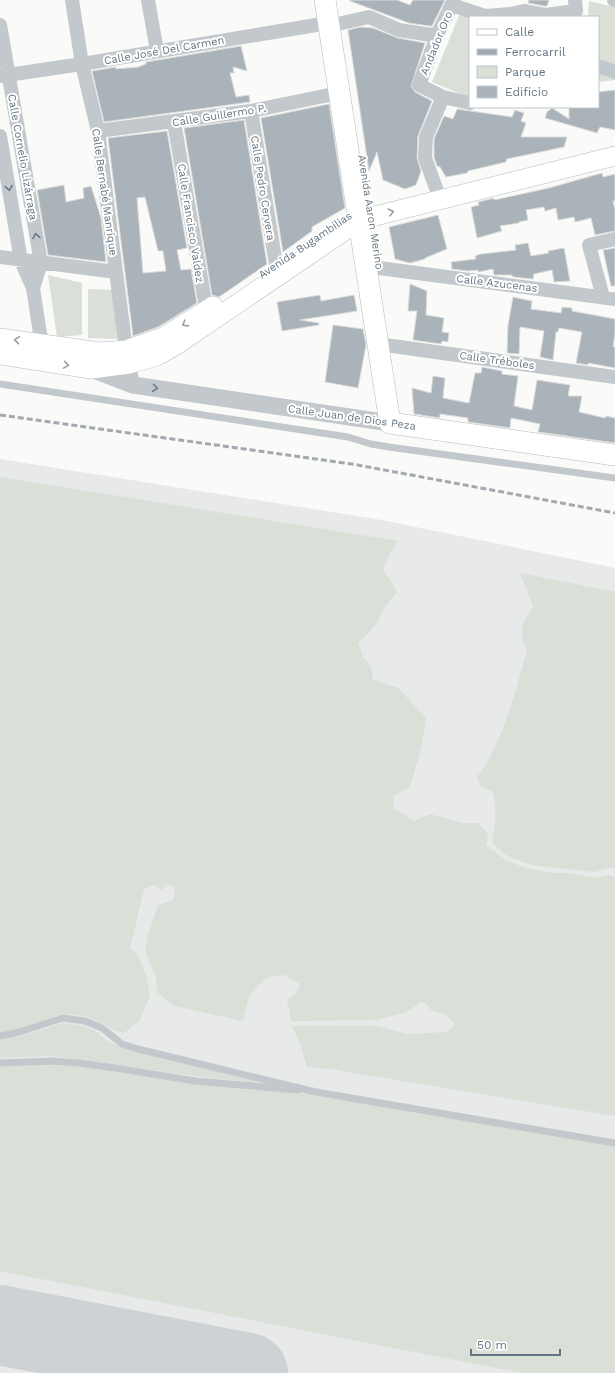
<svg xmlns="http://www.w3.org/2000/svg" width="615" height="1373" viewBox="0 0 615 1373" font-family="'Work Sans',sans-serif">
	<style>
		.built { fill: #e8e9e9 }
		.green { fill: #dadfd7 }
		.lines { fill: none; stroke-linecap: round; stroke-linejoin: round }
		.runway { stroke: #ced2d4; stroke-width: 80 }
		.building { fill: #aab3b9; stroke: #dcdcda; fill-rule: evenodd }
		.secondary-casing { stroke: #b3babf; stroke-width: 20 }
		.primary-casing { stroke: #b5babe; stroke-width: 22 }
		.service { stroke: #c3c8cc; stroke-width: 7 }
		.minor { stroke: #c3c8cc; stroke-width: 14 }
		.tertiary { stroke: #c3c8cc; stroke-width: 17 }
		.secondary { stroke: #fff; stroke-width: 19 }
		.primary { stroke: #fff; stroke-width: 21 }
		.rail { stroke: #a2aab0; stroke-width: 3; stroke-dasharray: 6 3; stroke-linecap: butt }
		.oneway { stroke: #6a7a87 }
		.oneway2 { stroke: #939fa8 }
		.labels { text-anchor: middle; stroke-width: 4; stroke-linejoin: round; paint-order: stroke }
		.street-label { font-size: 11px; fill: #657683; stroke: #fff }
	</style>
	<rect width="100%" height="100%" fill="#fafaf8"/>
	<!-- built -->
	<path class="built" d="M0,459L382,520L615,568V1373H0Z"/>
	<!-- green -->
	<path class="green" d="M589,1L615,7V80L598,82V17H588Z
		M460,13L470,17V98L432,82Z
		M48,275L82,283V335L57,337Z
		M88,289L116,290L117,339L88,338Z
		M0,477L398,541L389,555L383,569L397,592L386,605L379,620L368,634L358,642L363,657L371,667L373,680L398,688L426,718L422,745L410,787L393,796L394,808L414,821L430,814L462,823H478L488,834L486,845L507,861L529,869L554,873H569L595,878L609,875L615,877V1116L347,1072L338,1070L307,1067L300,1043L292,1026H378L407,1034L446,1032L455,1025L447,1015L431,1010L426,1003L420,1002L407,1012L377,1020L291,1021L287,1000L296,994L300,984L285,975L270,977L265,979L249,996L243,1021L174,1006L158,993L155,974L145,951L148,935L158,905L173,900L175,888L166,884L162,890L153,885L144,889L130,949L138,955L146,975L150,996L139,1021L124,1033L113,1030L104,1024L85,1016L62,1014L15,1030L0,1033Z
		M520,573L615,592V869L609,868L594,872L531,865L509,857L492,843C495,826 498,807 492,791L480,786L477,777C502,746 516,689 527,651C518,629 521,626 533,606Z
		M63,1023L84,1026L99,1033L107,1041L121,1047L276,1085L193,1076L71,1058L49,1056L0,1058V1040L17,1037Z
		M49,1062L192,1083L326,1095L615,1144V1373H522L0,1271V1065Z"/>
	<g class="lines">
		<!-- runway -->
		<path class="runway" d="M0,1325L248,1373"/>
	</g>
	<!-- building -->
	<path class="building" d="M350,0H397L410,5L413,0H445L432,26H430L409,23L350,1Z
		M529,0H549L547,6H545L528,3Z
		M361,27L373,28L398,38L425,43L411,86L415,92L432,101L418,136L417,158L421,171L416,185L405,189L383,180L377,152L369,171L348,30Z
		M241,46L247,71L233,67L234,73H230L236,97L249,95L250,102L104,122L92,71L116,67V69L138,67L146,64V62Z
		M615,90V130L600,127L597,133L545,118L547,112L552,108L569,119V107H598V92Z
		M329,104L345,208L312,227V231L283,252L261,118Z
		M457,109L512,117L515,110L524,113L521,121L526,123L521,137H567L564,147L507,159L506,162L468,171L467,173L446,177L440,167L437,166L434,157V139L444,116L453,119Z
		M244,120L267,264L219,297L212,295L184,128Z
		M167,131L187,248L177,250L181,270L191,269L197,303L158,327L133,336L108,138ZM145,197L158,251H163L166,271L143,273L137,198Z
		M602,173L603,177L615,174V201H613L615,210V231L595,235L591,218L575,222L574,217L558,220L556,208L545,211L544,207L526,210L528,220L519,222V223L500,226L502,231L477,238L471,207L479,205L478,202L494,198V200L549,188Z
		M64,185L66,202L84,198L83,188L91,186L101,218L106,262L48,255L37,190Z
		M438,215L447,249L425,258V259L410,263L395,259L389,227Z
		M528,243L531,256L549,253L548,251L564,248L570,281L554,282L552,270L534,274L533,279L514,277L511,275H494L493,269L478,272V270L467,271L452,269L451,262L476,259L475,256L481,254L516,250L515,245Z
		M615,248V286H611L603,250Z
		M410,284L427,291L426,315L444,318L442,332L449,333L448,342L442,341L441,344L413,340L417,311H408Z
		M320,295L321,301L354,295L357,311L300,320L319,323V325L282,331L277,302Z
		M513,297L532,301L531,309L561,313L562,307L572,308V311L615,319V333L613,347H615V368L588,363V365L576,363L582,332L559,328L558,332H556L553,360L540,357L544,331L520,327L519,354L507,353L508,325Z
		M333,325L363,329L366,345L358,388L325,382Z
		M482,367L502,371V374L518,376L514,406L532,410L537,380L570,385L568,396H582L579,412L605,418L606,416L615,418V443L538,432L540,424L511,418L510,428L468,422V418L440,414V418L414,414L412,388L431,393L433,376L445,378L443,398L469,403L475,373H481Z"/>
	<g class="lines">
		<defs>
			<path id="secondary" d="M0,338L99,352L126,350L163,337L213,306
				M0,355L91,369L129,364L157,356L178,344L359,221L371,217L615,156"/>
			<path id="primary" d="M325,0L390,423L615,455"/>
		</defs>
		<!-- secondary casing -->
		<use href="#secondary" class="secondary-casing"/>
		<!-- primary casing -->
		<use href="#primary" class="primary-casing"/>
		<!-- service -->
		<path class="service" d="M0,384L348,437L371,444L389,447L615,478
			M0,1036L16,1033L63,1018L85,1021L102,1028L122,1044L138,1049L316,1092L615,1143
			M0,1063L53,1061L79,1063L115,1068L195,1081L298,1090"/>
		<!-- minor -->
		<path class="minor" d="M72,0L82,64L98,131L126,350L133,385
			M148,0L157,51
			M454,0L438,33L419,85L443,97L470,103
			M614,0H615
			M452,5L485,16L511,14L524,11L545,15L576,11L575,0
			M342,23L369,17L399,30L431,35L438,33
			M0,25L41,263L33,288
			M598,66L615,72
			M0,76L82,64L328,23
			M251,111L276,264
			M174,122L208,319
			M98,131L251,111L339,93
			M0,136L21,261L33,288L43,353
			M436,188L425,158L426,137L443,97
			M0,257L116,272
			M379,268L615,299
			M603,297L589,245L615,239
			M378,344L615,377"/>
		<!-- tertiary -->
		<path class="tertiary" d="M91,369L133,385L390,423"/>
		<!-- secondary -->
		<use href="#secondary" class="secondary"/>
		<!-- primary -->
		<use href="#primary" class="primary"/>
		<!-- rail -->
		<path class="rail" d="M0,415L352,464L615,513"/>
	</g>
	<!-- one-way arrows -->
	<defs><path id="oneway-chevron" d="M-2-3.5L2.5 0L-2 3.5" fill="none" stroke-width="1.6" stroke-linecap="round" stroke-linejoin="round"/></defs>
	<g class="oneway">
		<use href="#oneway-chevron" transform="translate(9 188) rotate(80)"/>
		<use href="#oneway-chevron" transform="translate(36 236) rotate(-100)"/>
		<use href="#oneway-chevron" transform="translate(155 388) rotate(8)"/>
	</g>
	<g class="oneway2">
		<use href="#oneway-chevron" transform="translate(391 212) rotate(-14)"/>
		<use href="#oneway-chevron" transform="translate(185 324) rotate(148)"/>
		<use href="#oneway-chevron" transform="translate(17 340) rotate(-172)"/>
		<use href="#oneway-chevron" transform="translate(66 365) rotate(9)"/>
	</g>
	<g class="labels">
		<!-- street labels -->
		<g class="street-label">
			<text transform="translate(436 43) rotate(-68)" y="4">Andador Oro</text>
			<text transform="translate(164 50) rotate(-10)" y="4">Calle José Del Carmen</text>
			<text transform="translate(219 115) rotate(-9)" y="4">Calle Guillermo P.</text>
			<text transform="translate(23 157) rotate(80)" y="4">Calle Cornelio Lizárraga</text>
			<text transform="translate(263 188) rotate(81)" y="4">Calle Pedro Cervera</text>
			<text transform="translate(105 192) rotate(82)" y="4">Calle Bernabé Manrique</text>
			<text transform="translate(371 212) rotate(81)" y="4">Avenida Aaron Merino</text>
			<text transform="translate(191 223) rotate(81)" y="4">Calle Francisco Valdez</text>
			<text transform="translate(305 245) rotate(-34)" y="4">Avenida Bugambilias</text>
			<text transform="translate(497 283) rotate(7)" y="4">Calle Azucenas</text>
			<text transform="translate(497 360) rotate(8)" y="4">Calle Tréboles</text>
			<text transform="translate(352 417) rotate(8)" y="4">Calle Juan de Dios Peza</text>
		</g>
	</g>
	<!-- legend -->
	<rect x="469" y="16" width="130" height="92" fill="#ffffff" stroke="#c1c8cd"/>
	<rect x="477" y="29" width="20" height="6" fill="#ffffff" stroke="#c1c8cd"/>
	<text x="505" y="36" font-size="12" fill="#657683">Calle</text>
	<rect x="477" y="49" width="20" height="6" fill="#a2aab0" stroke="#c1c8cd"/>
	<text x="505" y="56" font-size="12" fill="#657683">Ferrocarril</text>
	<rect x="477" y="66" width="20" height="12" fill="#dadfd7" stroke="#c1c8cd"/>
	<text x="505" y="76" font-size="12" fill="#657683">Parque</text>
	<rect x="477" y="86" width="20" height="12" fill="#aab3b9" stroke="#c1c8cd"/>
	<text x="505" y="96" font-size="12" fill="#657683">Edificio</text>
	<!-- scale -->
	<path d="M471 1349v6h89v-6" fill="none" stroke="#657683" stroke-width="2"/>
	<text x="477" y="1349" font-size="12" fill="#657683" stroke="#ffffff" stroke-width="3" paint-order="stroke">50 m</text>
</svg>
